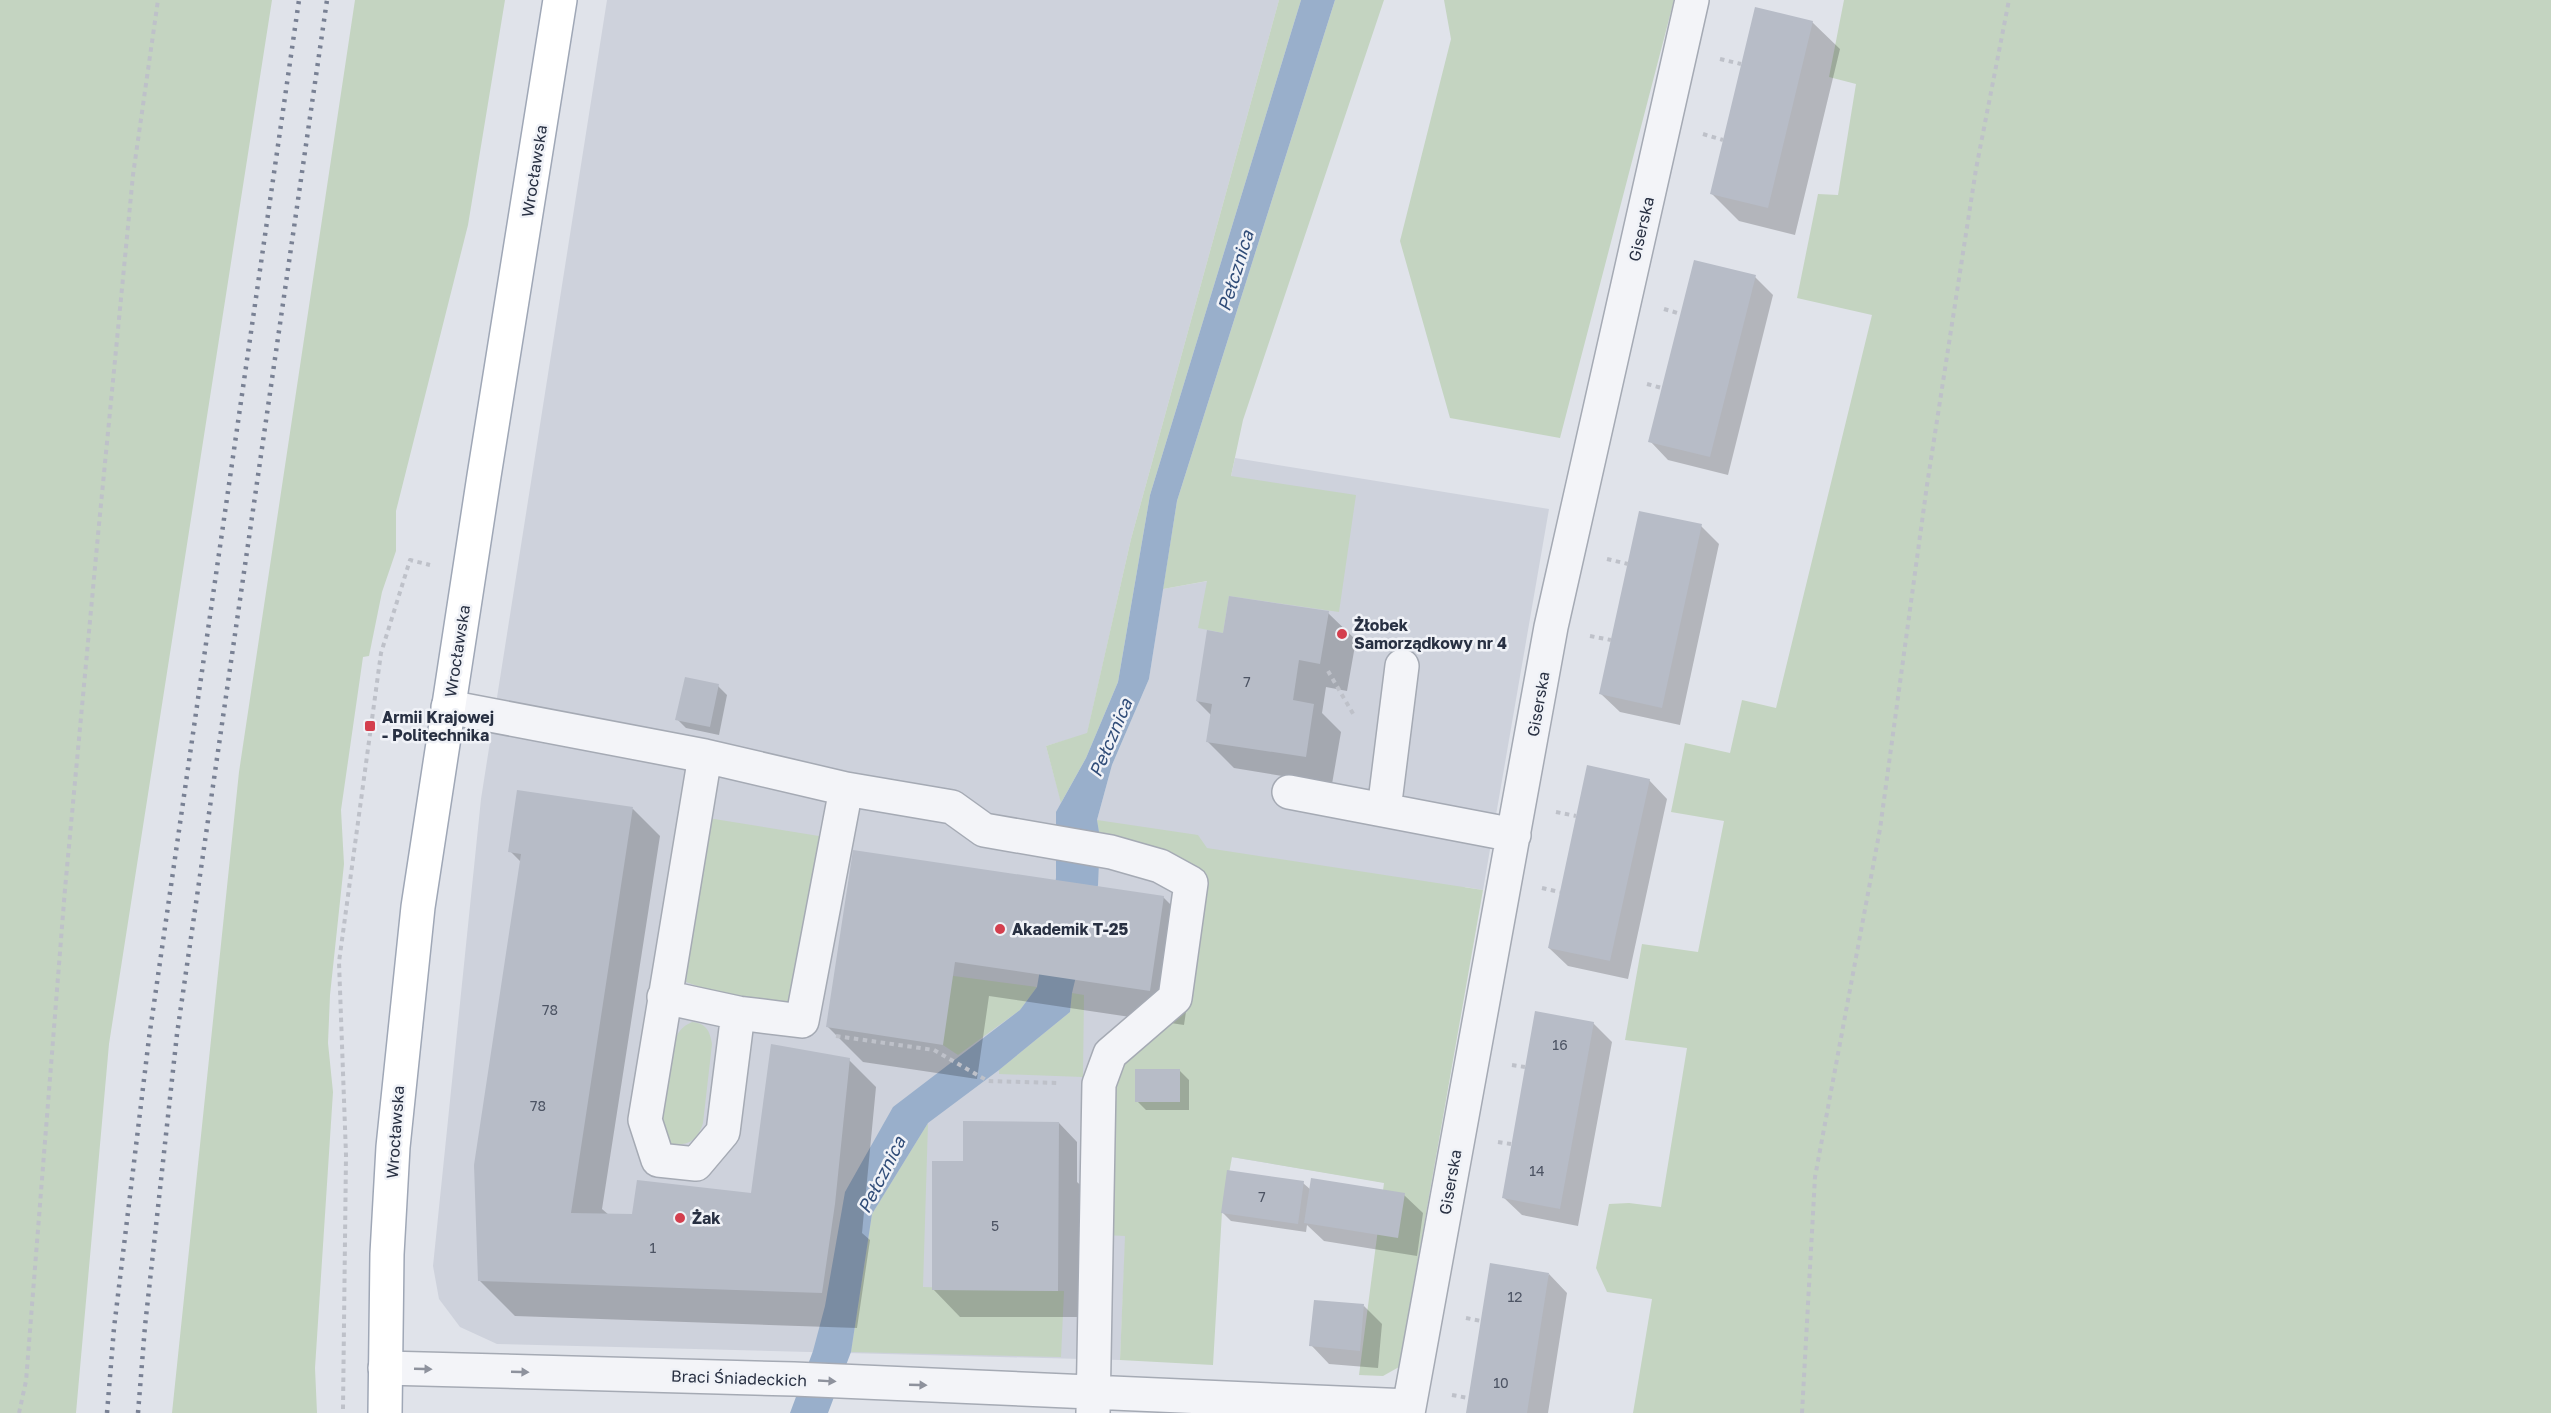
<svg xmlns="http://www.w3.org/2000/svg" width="2551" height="1413" viewBox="0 0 2551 1413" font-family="'Golos Text',sans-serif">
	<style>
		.built { fill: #ced2dc }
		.green { fill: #c4d4c1 }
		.water { fill: #99afcb }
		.shadow { fill: #0003 }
		.building { fill: #b7bcc7 }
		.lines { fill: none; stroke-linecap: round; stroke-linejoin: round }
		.minor-casing { stroke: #a5aab4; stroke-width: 36 }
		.major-casing { stroke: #9fa7b6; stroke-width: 36 }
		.path { stroke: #bec1c9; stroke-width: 4; stroke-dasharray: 4.5 4.5; stroke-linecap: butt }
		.minor { stroke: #f3f4f8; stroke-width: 33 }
		.major { stroke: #fff; stroke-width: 33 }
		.rail { stroke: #798194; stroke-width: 4.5; stroke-dasharray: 3 6; stroke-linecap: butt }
		.oneway { fill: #8e929d }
		.poi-dot { fill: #d43f4e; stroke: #f0f2f7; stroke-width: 2 }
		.labels { text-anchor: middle; stroke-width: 5; stroke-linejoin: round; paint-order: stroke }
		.number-label { font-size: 14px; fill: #4c5363 }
		.street-label { font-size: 16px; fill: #283042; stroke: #f0f2f7 }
		.poi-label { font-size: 16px; font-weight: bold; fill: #283042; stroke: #f0f2f7; text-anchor: start }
		.water-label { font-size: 18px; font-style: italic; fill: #304c78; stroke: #f0f2f7 }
	</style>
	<rect width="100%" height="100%" fill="#e0e3ea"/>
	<!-- built -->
	<path class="built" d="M607,0H1279L1131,539L1087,734L1046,746L1065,816L1097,820L1112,765L1149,679L1163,589L1208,581L1235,458L1549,509L1483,890L1465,887L1411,1187L1231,1157L1129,1161L1120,1360L497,1344L460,1327L439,1299L433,1266L481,799Z"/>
	<!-- green -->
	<path class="green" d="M0,0H272L109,1044L76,1413H0Z
		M355,0H505L468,225L396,511V551L382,592L369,656L363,657L341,810L344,864L330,995L328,1043L333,1092L315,1368L317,1413H172L239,772Z
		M1279,0H1301L1150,495L1118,682L1086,758L1061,803L1046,746L1087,733L1131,539Z
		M1335,0H1384L1243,420L1231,476L1356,495L1339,612L1229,596L1223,633L1198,628L1207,581L1163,589L1177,501Z
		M1444,0H1674L1560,438L1450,418L1400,241L1451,39Z
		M1844,0H2551V1413H1633L1652,1299L1607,1292L1596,1268L1609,1204L1629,1203L1661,1207L1687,1048L1625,1040L1642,944L1698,952L1724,821L1671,812L1685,743L1730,753L1742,700L1776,708L1872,315L1797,298L1818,194L1838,195L1856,84L1829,77Z
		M708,818L825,837L794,1003L739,1001L686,982Z
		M1097,820L1198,835L1207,848L1483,890L1399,1367L1383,1376L1359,1375L1384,1183L1232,1157L1222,1212L1213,1365L1120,1360L1125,1236L1105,1235L1110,1083L1121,1055L1151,1036L1192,999L1205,900L1100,838Z
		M946,975L1037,987L1020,1010L958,1055L937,1041Z
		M1072,993L1084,995L1083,1077L999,1074V1070L1070,1012Z
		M692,1022C706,1023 710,1031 712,1044L703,1123C697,1142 687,1146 669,1144L662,1124L674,1043C678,1032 681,1027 692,1022Z
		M928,1123L923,1287L1064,1291L1061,1357L851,1352L872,1214Z"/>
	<!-- water -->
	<path class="water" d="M1301,0H1335L1177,501L1149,679L1112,765L1097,820L1100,838L1098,885L1072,993L1070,1012L999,1070L928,1123L872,1214L851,1352L828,1413H790L813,1351L825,1306L845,1192L893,1107L1020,1010L1037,987L1056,878V812L1086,758L1118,682L1150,495Z"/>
	<!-- shadow -->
	<path class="shadow" d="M1812,22L1840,49L1795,235L1739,221L1712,194Z
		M1755,277L1773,295L1728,475L1668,460L1650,441Z
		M1701,526L1719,544L1680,725L1620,712L1601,694Z
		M1328,613L1356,640L1347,691L1326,687L1322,713L1341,732L1332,784L1234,768L1207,741L1211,715L1197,701L1224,634Z
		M718,686L727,695L719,735L686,728L677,719Z
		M1649,780L1667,799L1628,979L1568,966L1549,948Z
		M633,809L660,836L602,1209L609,1215L633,1216L756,1196L849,1060L876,1087L862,1233L870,1240L857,1328L515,1316L480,1281L521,862L510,851Z
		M854,852L1163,897L1198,932L1184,1025L989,996L977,1079L863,1062L828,1027Z
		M1593,1023L1612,1042L1578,1226L1522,1215L1503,1197Z
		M1180,1071L1189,1080V1110H1146L1137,1101Z
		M1059,1123L1077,1142V1182L1086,1190L1085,1317H960L933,1289L964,1163Z
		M1303,1183L1311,1190L1404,1195L1423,1213L1417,1256L1324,1241L1307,1225L1306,1232L1231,1221L1222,1212Z
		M1549,1274L1567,1293L1548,1413H1468Z
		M1364,1306L1382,1324L1378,1368L1329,1364L1311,1345Z"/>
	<!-- building -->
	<path class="building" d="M1755,7L1813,21L1768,208L1710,194Z
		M1694,260L1756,275L1710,457L1648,442Z
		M1639,511L1702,524L1662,708L1599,694Z
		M1229,596L1329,611L1320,664L1299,660L1293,700L1314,704L1306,757L1206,742L1212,704L1196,701L1207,630L1223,633Z
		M685,677L719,684L710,727L675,720Z
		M1587,765L1650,779L1610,961L1548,948Z
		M517,790L633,807L571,1213L632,1214L637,1180L751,1193L771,1044L850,1058L835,1204L822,1293L478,1281L474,1165L521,854L508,852Z
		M853,850L1164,896L1150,991L955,962L943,1045L826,1027Z
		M1535,1011L1594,1022L1560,1209L1502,1198Z
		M1135,1069H1180V1102H1135Z
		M963,1121L1059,1122L1058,1291L932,1290V1161H963Z
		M1227,1170L1304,1181L1298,1224L1221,1213Z
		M1311,1178L1405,1193L1398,1238L1304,1223Z
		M1490,1263L1549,1273L1527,1413H1466Z
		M1314,1300L1364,1304L1360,1351L1309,1346Z"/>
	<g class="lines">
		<defs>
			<path id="minor" d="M448,707L705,756L846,789L952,807L984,830L1111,852L1160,866L1191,883L1175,998L1110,1054L1099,1084L1093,1413
				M705,756L645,1120L658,1160L696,1164L723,1132L738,1013L802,1021L846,789
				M1289,792L1514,835
				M1384,810L1402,666
				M664,997L738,1013
				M385,1368L794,1379L1409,1406
				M1408,1413L1551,627L1692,0"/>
			<path id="major" d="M385,1413L387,1254L393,1147L418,907L484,476L560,0"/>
		</defs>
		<!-- minor casing -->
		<use href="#minor" class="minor-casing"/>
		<!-- major casing -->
		<use href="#major" class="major-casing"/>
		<!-- path -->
		<path class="path" d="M1720,59L1741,64
			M1703,134L1723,140
			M1664,309L1681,314
			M1647,384L1662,388
			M1607,559L1628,564
			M1590,636L1611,640
			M1328,671L1355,717
			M1556,812L1576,816
			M1542,888L1560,892
			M836,1036L934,1050L988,1081L1059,1083
			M1512,1065L1525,1067
			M1498,1142L1511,1144
			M1466,1318L1481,1321
			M1452,1395L1468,1398
			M343,1409L346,1155L339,962L381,653L410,560L430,565
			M19,1413L26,1381L65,889L98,535L133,175L158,0
			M1802,1413L1815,1177L1880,829L1927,485L1976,169L2009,0"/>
		<!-- minor -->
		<use href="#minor" class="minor"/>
		<!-- major -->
		<use href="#major" class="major"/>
		<!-- rail -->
		<path class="rail" d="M107,1413L114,1328L149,1038L299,0
			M138,1413L145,1326L177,1034L327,0"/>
	</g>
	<!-- one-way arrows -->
	<defs><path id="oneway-solid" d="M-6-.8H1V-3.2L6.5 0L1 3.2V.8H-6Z" transform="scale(1.5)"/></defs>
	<g class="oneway">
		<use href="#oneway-solid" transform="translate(423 1369) rotate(2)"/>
		<use href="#oneway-solid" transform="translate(520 1372) rotate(2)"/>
		<use href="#oneway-solid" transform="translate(827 1381) rotate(3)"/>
		<use href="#oneway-solid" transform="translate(918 1385) rotate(2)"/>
	</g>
	<!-- markers -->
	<g class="poi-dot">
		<circle cx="1342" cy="634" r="6"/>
		<rect x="364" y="720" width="12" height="12" rx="3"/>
		<circle cx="1000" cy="929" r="6"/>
		<circle cx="680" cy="1218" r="6"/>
	</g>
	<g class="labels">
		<!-- number labels -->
		<g class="number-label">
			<text x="1247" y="687">7</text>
			<text x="550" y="1015">78</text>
			<text x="1560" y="1050">16</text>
			<text x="538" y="1111">78</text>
			<text x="1537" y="1176">14</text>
			<text x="1262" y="1202">7</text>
			<text x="995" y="1231">5</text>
			<text x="653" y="1253">1</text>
			<text x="1515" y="1302">12</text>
			<text x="1501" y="1388">10</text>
		</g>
		<!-- street labels -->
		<g class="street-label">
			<text transform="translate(534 171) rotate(-81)" y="6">Wrocławska</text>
			<text transform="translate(1641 229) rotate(-77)" y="6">Giserska</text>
			<text transform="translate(457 651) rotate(-81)" y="6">Wrocławska</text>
			<text transform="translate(1538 704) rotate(-80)" y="6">Giserska</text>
			<text transform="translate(395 1132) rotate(-86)" y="6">Wrocławska</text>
			<text transform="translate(1450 1182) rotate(-80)" y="6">Giserska</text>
			<text transform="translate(739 1378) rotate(2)" y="6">Braci Śniadeckich</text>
		</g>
		<!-- poi labels -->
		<g class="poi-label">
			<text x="1354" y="631">Żłobek<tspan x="1354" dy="18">Samorządkowy nr 4</tspan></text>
			<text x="382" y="723">Armii Krajowej<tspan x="382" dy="18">- Politechnika</tspan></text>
			<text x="1012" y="935">Akademik T-25</text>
			<text x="692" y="1224">Żak</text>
		</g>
		<!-- water labels -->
		<g class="water-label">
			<text transform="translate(1236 271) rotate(-73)" y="6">Pełcznica</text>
			<text transform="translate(1111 738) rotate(-67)" y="6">Pełcznica</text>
			<text transform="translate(882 1175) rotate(-63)" y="6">Pełcznica</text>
		</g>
	</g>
</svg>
